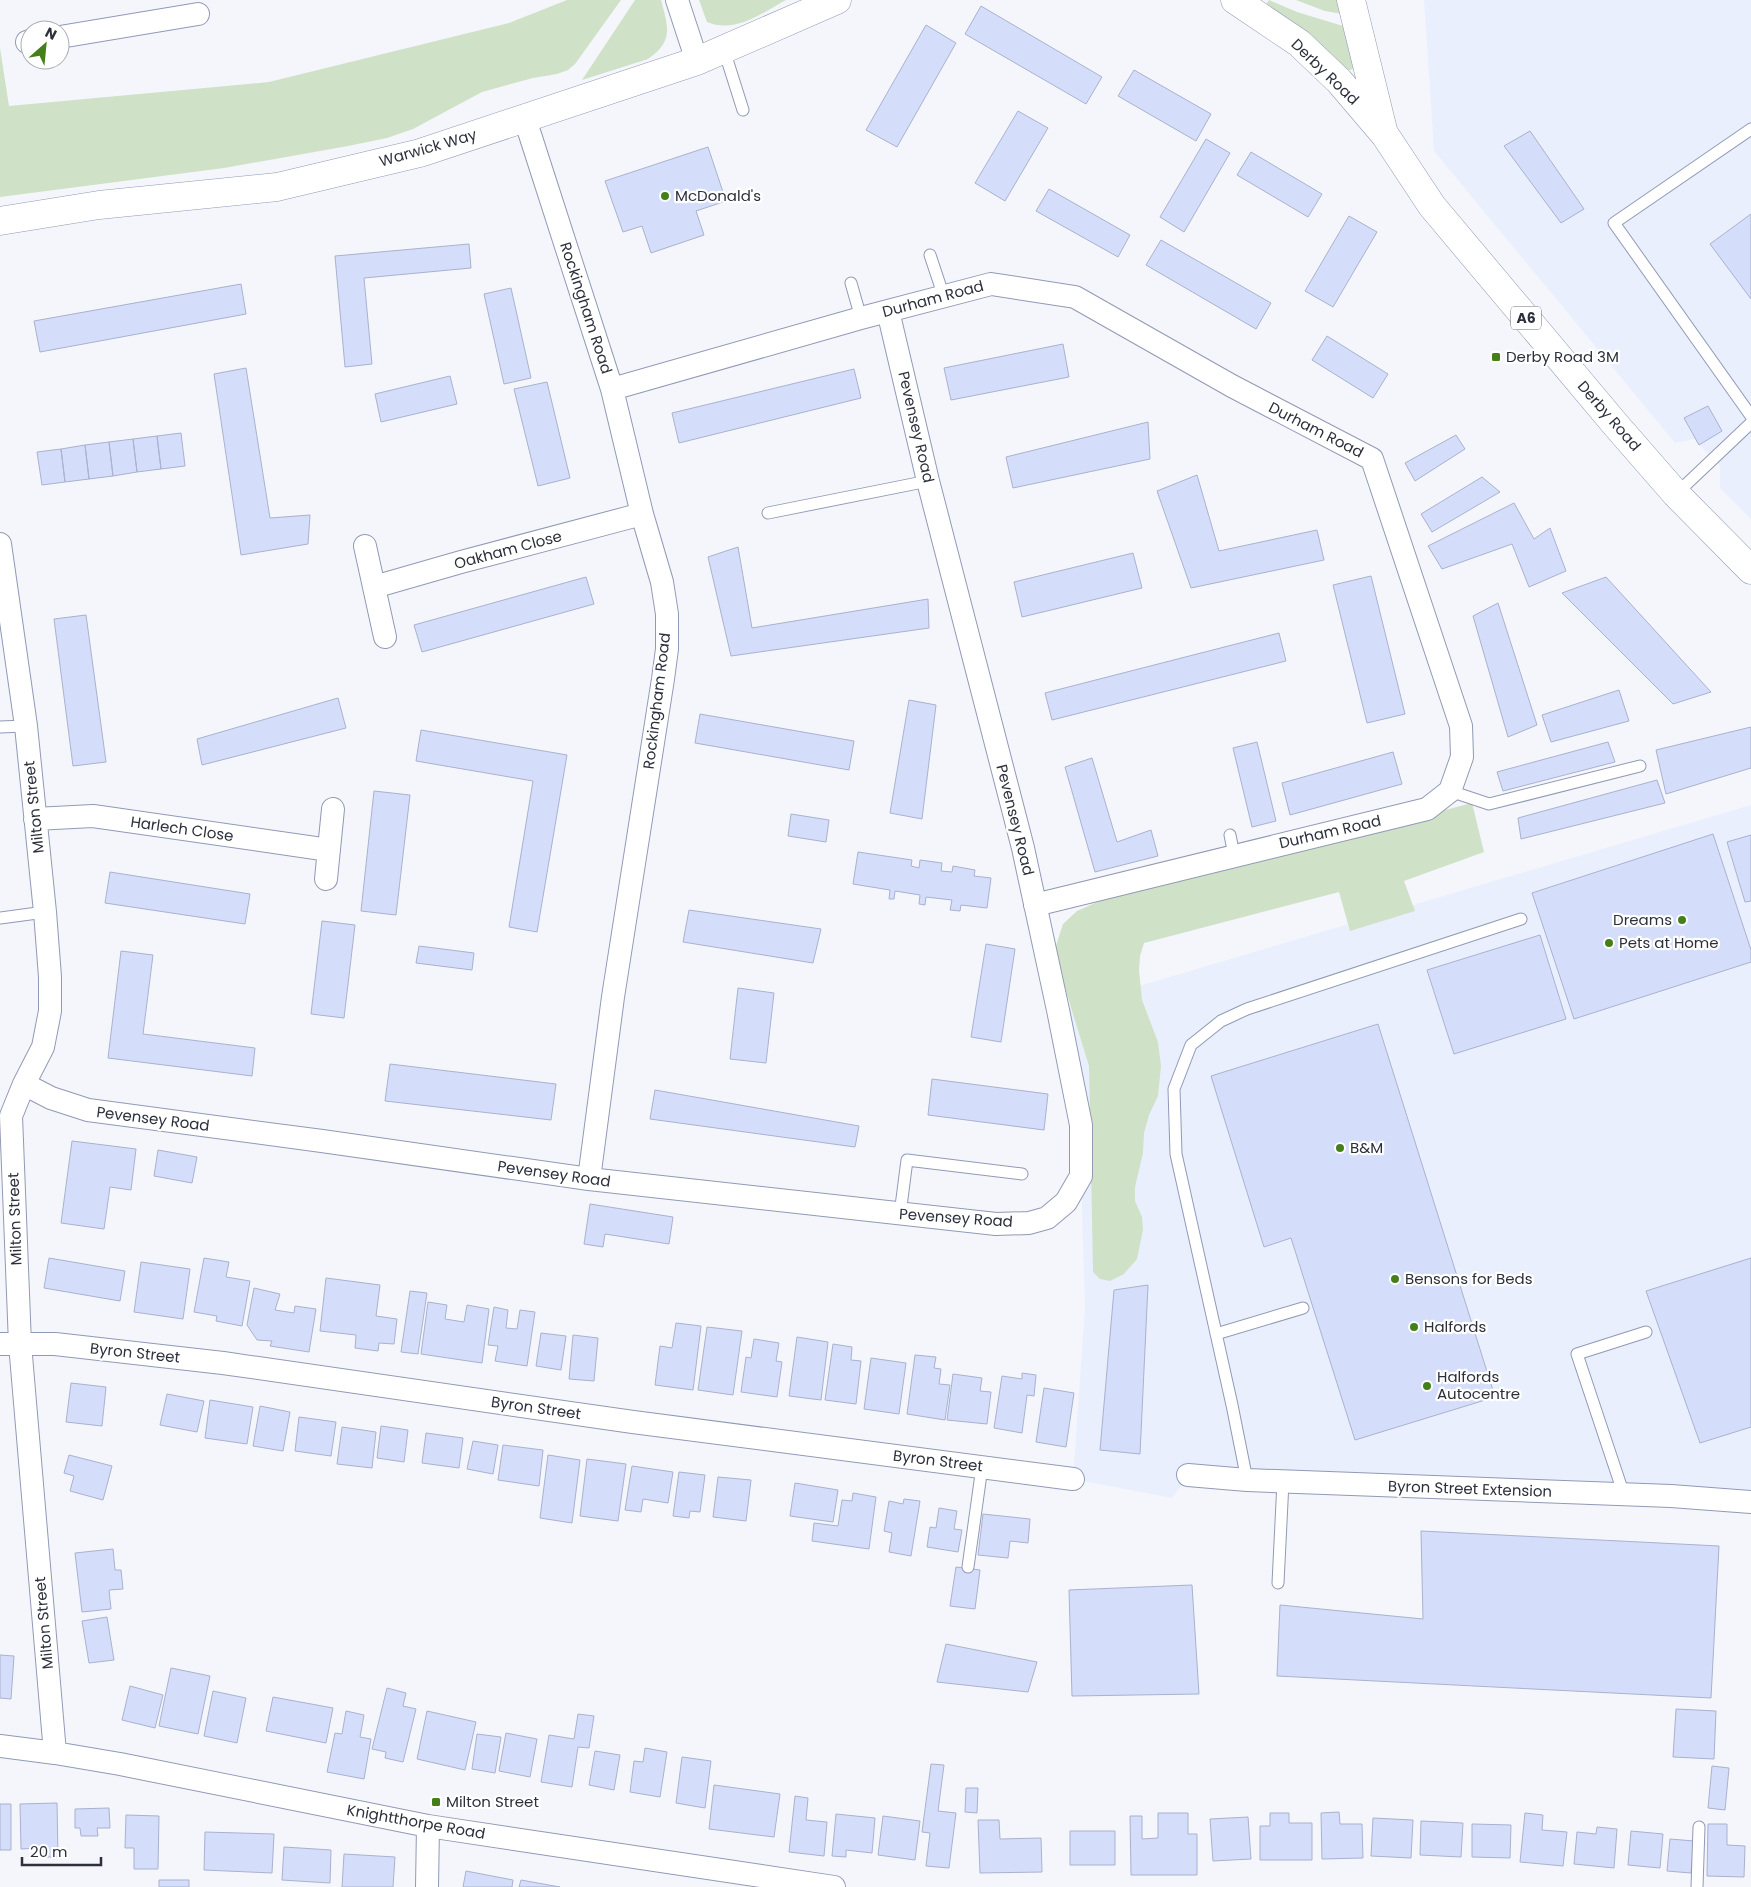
<svg xmlns="http://www.w3.org/2000/svg" width="1751" height="1887" viewBox="0 0 1751 1887" font-family="Poppins,sans-serif">
	<style>
		.built { fill: #eaeffe }
		.green { fill: #cfe1c6 }
		.building { fill: #d4ddfa; stroke: #a9b2ce }
		.lines { fill: none; stroke-linecap: round; stroke-linejoin: round }
		.lane-casing { stroke: #919ab5; stroke-width: 13 }
		.street-casing { stroke: #919ab5; stroke-width: 24 }
		.secondary-casing { stroke: #919ab5; stroke-width: 29 }
		.highway-casing { stroke: #919ab5; stroke-width: 29 }
		.lane { stroke: #fff; stroke-width: 11 }
		.street { stroke: #fff; stroke-width: 22 }
		.secondary { stroke: #fff; stroke-width: 28 }
		.highway { stroke: #fff; stroke-width: 28 }
		.poi-dot { fill: #447f19; stroke: #fff; stroke-width: 2 }
		.labels { text-anchor: middle; stroke-width: 4.5; stroke-linejoin: round; paint-order: stroke }
		.shield { fill: #fff; stroke: #6b6e76; stroke-width: 1 }
		.shield-label { font-size: 14px; font-weight: bold; fill: #2c303b }
		.street-label { font-size: 15px; fill: #2c303b; stroke: #fff }
		.poi-label { font-size: 15px; fill: #2c303b; stroke: #fff; text-anchor: start }
	</style>
	<rect width="100%" height="100%" fill="#f4f6fc"/>
	<!-- built -->
	<path class="built" d="M1424,0H1751V519L1720,488V466L1694,439L1675,443L1434,151Z
		M1751,805V1502L1189,1475L1172,1498L1073,1479L1085,1307L1081,1176L1058,1010Z"/>
	<!-- green -->
	<path class="green" d="M567,0H621L575,64L568,70L557,74L533,78L482,92L413,129L387,138L348,146L224,168L0,197V48L9,106L269,82L509,23Z
		M635,0H661C668,27 674,41 648,59L582,80Z
		M699,0H786C762,13 735,34 707,22Z
		M1269,0L1297,12L1343,26L1354,69L1345,71L1292,23L1266,4Z
		M1296,0H1339L1342,14L1325,11Z
		M1472,803L1484,852L1404,881L1415,911L1350,931L1339,892L1144,943L1140,956L1139,970L1142,1000L1158,1042L1161,1066L1158,1096L1149,1115L1144,1133L1143,1153L1135,1187V1201L1142,1217L1143,1230L1137,1259L1124,1274L1110,1281L1100,1279L1093,1272L1089,1066L1054,952L1063,924L1077,911L1104,899Z"/>
	<!-- building -->
	<path class="building" d="M981,6L1102,77L1086,104L965,34Z
		M926,25L956,43L897,147L866,130Z
		M1134,70L1211,114L1196,141L1118,96Z
		M1018,111L1048,128L1005,201L975,183Z
		M1530,131L1584,209L1561,223L1504,146Z
		M1206,139L1230,153L1184,232L1160,217Z
		M708,147L726,201L696,211L704,235L651,253L642,226L623,232L605,181Z
		M1251,152L1322,194L1308,217L1237,175Z
		M1049,189L1130,235L1118,257L1036,211Z
		M1751,214V299L1710,244Z
		M1349,216L1377,232L1333,307L1305,291Z
		M1161,240L1271,303L1256,329L1146,265Z
		M469,244L471,268L364,278L372,364L345,367L335,256Z
		M241,284L246,314L40,352L34,321Z
		M511,288L531,378L504,384L484,294Z
		M1327,336L1388,374L1373,398L1312,360Z
		M1063,344L1069,377L951,400L944,368Z
		M246,368L270,518L310,515L308,544L241,555L214,374Z
		M854,369L861,398L679,443L672,413Z
		M450,376L457,404L381,422L375,394Z
		M547,382L570,478L538,486L514,389Z
		M1708,406L1722,431L1699,445L1684,418Z
		M1148,422L1150,459L1013,488L1006,457Z
		M181,433L185,466L161,469L157,436Z
		M1456,435L1465,449L1415,481L1405,463Z
		M157,436L161,469L137,472L133,439Z
		M133,439L137,472L113,476L109,442Z
		M109,442L113,476L89,479L85,445Z
		M85,445L89,479L65,482L61,449Z
		M61,449L65,482L42,485L37,452Z
		M1197,475L1219,551L1317,530L1324,560L1191,588L1157,491Z
		M1482,477L1500,492L1432,532L1421,514Z
		M1514,503L1534,539L1550,528L1566,571L1529,587L1512,544L1442,569L1428,546Z
		M738,547L752,628L928,599L929,628L731,656L708,557Z
		M1133,553L1142,588L1022,617L1014,582Z
		M1371,576L1405,714L1367,723L1333,585Z
		M586,577L594,604L422,652L414,625Z
		M1606,577L1711,692L1673,704L1562,593Z
		M1498,603L1537,725L1508,737L1473,616Z
		M86,615L106,762L73,766L54,619Z
		M1279,633L1286,661L1052,720L1045,693Z
		M1619,690L1629,721L1551,742L1542,715Z
		M338,698L346,728L202,765L197,739Z
		M909,700L936,705L922,819L890,813Z
		M700,714L854,741L849,770L695,743Z
		M1751,727V768L1666,794L1656,750Z
		M421,730L567,755L537,932L509,927L533,781L416,761Z
		M1257,742L1276,821L1252,827L1233,748Z
		M1608,742L1615,762L1503,791L1497,772Z
		M1393,752L1402,784L1290,815L1282,783Z
		M1092,758L1117,842L1151,830L1158,856L1095,872L1065,767Z
		M1657,780L1665,803L1521,839L1518,818Z
		M374,791L410,795L396,915L361,911Z
		M791,814L829,820L826,842L788,836Z
		M1713,834L1751,950V962L1574,1019L1532,893Z
		M1751,835V901L1745,902L1727,842Z
		M858,852L912,860L911,866L919,868L920,860L942,863L941,871L952,872L953,866L975,870L974,876L991,878L987,908L961,905L960,911L950,910L952,900L926,897L925,905L919,904L920,895L895,891L894,899H889L890,890L853,884Z
		M110,872L250,894L245,924L105,903Z
		M689,910L821,929L813,963L683,942Z
		M322,921L355,925L344,1018L311,1014Z
		M1540,935L1566,1019L1454,1054L1427,970Z
		M986,944L1015,949L1001,1042L971,1037Z
		M419,946L474,953L472,970L416,963Z
		M121,951L153,955L143,1034L255,1048L252,1076L108,1058Z
		M738,988L774,993L766,1063L730,1059Z
		M1378,1024L1495,1397L1355,1440L1291,1238L1264,1247L1211,1076Z
		M390,1064L556,1084L551,1120L385,1101Z
		M932,1079L1048,1094L1044,1130L928,1115Z
		M655,1090L859,1126L855,1147L650,1119Z
		M72,1141L136,1149L131,1190L110,1187L104,1229L61,1223Z
		M158,1150L197,1157L192,1183L154,1176Z
		M590,1204L673,1217L669,1244L605,1234L603,1247L584,1244Z
		M49,1258L125,1271L120,1301L44,1288Z
		M204,1258L229,1262L226,1277L250,1281L242,1326L216,1321L217,1316L194,1312Z
		M1751,1258V1427L1700,1443L1646,1291Z
		M141,1262L190,1269L183,1319L134,1312Z
		M326,1278L380,1285L376,1316L397,1319L394,1344L379,1343L378,1351L355,1348L356,1335L320,1331Z
		M1148,1285L1140,1454L1100,1450L1114,1290Z
		M254,1288L280,1294L275,1310L294,1313L295,1306L316,1309L309,1352L270,1346L272,1341L257,1340L247,1325Z
		M410,1291L427,1293L418,1354L401,1352Z
		M428,1302L447,1305L445,1319L464,1322L467,1305L489,1309L482,1363L421,1354Z
		M494,1307L508,1310L506,1328L517,1329L520,1310L535,1312L527,1366L495,1361L498,1346L488,1345Z
		M676,1323L701,1326L693,1390L655,1385L660,1346L672,1348Z
		M707,1327L742,1331L733,1395L698,1390Z
		M541,1333L566,1336L561,1370L536,1366Z
		M573,1335L598,1338L594,1381L569,1379Z
		M797,1337L828,1342L821,1400L789,1396Z
		M754,1339L779,1343L776,1361L782,1362L777,1397L741,1392L746,1357L751,1358Z
		M833,1344L852,1347L851,1360L861,1361L856,1404L825,1400Z
		M915,1355L936,1357L934,1368L941,1369L939,1384L950,1385L945,1420L907,1414Z
		M871,1358L906,1363L899,1414L864,1409Z
		M1022,1373L1036,1375L1034,1396L1027,1395L1022,1433L994,1428L1002,1376L1022,1379Z
		M953,1374L982,1378L980,1391L991,1392L987,1424L947,1420Z
		M71,1383L106,1387L102,1426L66,1422Z
		M1044,1388L1074,1393L1066,1447L1036,1442Z
		M167,1394L204,1401L197,1432L160,1425Z
		M210,1400L253,1407L247,1444L205,1438Z
		M260,1406L290,1412L283,1451L253,1446Z
		M299,1417L336,1422L331,1456L295,1451Z
		M381,1426L408,1430L404,1462L377,1458Z
		M342,1427L376,1432L372,1468L337,1464Z
		M426,1433L463,1438L459,1468L422,1463Z
		M473,1441L498,1445L493,1474L467,1469Z
		M503,1445L543,1450L539,1486L498,1480Z
		M69,1455L112,1466L103,1500L70,1491L74,1476L64,1473Z
		M548,1455L580,1460L572,1523L540,1518Z
		M587,1459L626,1464L618,1521L580,1516Z
		M632,1466L673,1472L668,1503L643,1499L641,1512L625,1510Z
		M679,1472L705,1475L700,1512L690,1511L689,1518L673,1516Z
		M718,1477L751,1480L746,1521L713,1517Z
		M795,1483L838,1490L833,1522L790,1516Z
		M853,1493L876,1497L869,1549L812,1541L814,1523L838,1526L842,1500L852,1501Z
		M904,1499L920,1501L911,1556L889,1552L892,1533L884,1531L889,1501L903,1504Z
		M939,1508L957,1511L954,1529L962,1530L958,1552L927,1547L930,1527L936,1528Z
		M983,1514L1030,1519L1028,1543L1010,1541L1008,1558L978,1555Z
		M1421,1531L1719,1546L1711,1698L1277,1676L1280,1605L1423,1619Z
		M113,1549L115,1570H121L123,1589L109,1590L111,1609L82,1612L75,1553Z
		M956,1567L980,1570L975,1609L950,1606Z
		M1192,1585L1199,1694L1072,1696L1069,1590Z
		M107,1617L114,1660L89,1663L82,1621Z
		M946,1644L1037,1662L1028,1692L937,1682Z
		M0,1655L14,1656L11,1699L0,1698Z
		M171,1668L210,1676L198,1734L159,1726Z
		M130,1686L163,1695L155,1728L122,1720Z
		M387,1688L406,1693L403,1706L416,1709L403,1762L385,1758L386,1752L372,1749Z
		M213,1691L246,1698L237,1743L204,1736Z
		M273,1697L333,1708L326,1743L266,1731Z
		M1676,1709L1716,1711L1714,1759L1673,1757Z
		M346,1711L364,1715L360,1737L371,1739L364,1779L327,1772L335,1733L342,1734Z
		M427,1711L476,1722L465,1770L417,1759Z
		M578,1714L594,1716L589,1748L578,1747L572,1787L541,1782L549,1735L574,1739Z
		M506,1733L537,1739L530,1777L499,1771Z
		M477,1734L501,1737L495,1773L472,1769Z
		M645,1748L667,1752L660,1797L630,1792L634,1761L643,1762Z
		M595,1751L620,1755L614,1790L589,1785Z
		M682,1757L711,1761L705,1808L676,1803Z
		M931,1764L944,1765L938,1811L956,1813L949,1868L926,1866L930,1833L922,1832Z
		M1712,1766L1729,1768L1725,1810L1708,1808Z
		M714,1785L780,1794L774,1837L709,1829Z
		M966,1788H978L977,1813L965,1812Z
		M795,1796L808,1798L806,1820L827,1822L824,1856L789,1852Z
		M57,1803L58,1857H40V1848L21,1849L20,1804Z
		M0,1804H11V1850H0Z
		M109,1808L110,1828H97L98,1836H81L80,1828H75V1809Z
		M1339,1812L1340,1824H1362L1363,1858L1322,1859L1321,1813Z
		M1158,1813H1188V1834H1197V1875H1131L1130,1816H1142V1839L1158,1838Z
		M1270,1813H1289V1823H1312V1860H1260V1826H1270Z
		M1525,1813L1543,1815L1542,1830L1567,1832L1563,1866L1520,1862Z
		M836,1814L875,1818L872,1853L846,1850V1857L832,1856Z
		M126,1815L159,1816L158,1869H134V1848H125Z
		M883,1816L920,1821L915,1860L878,1855Z
		M1248,1817L1251,1859L1213,1861L1210,1819Z
		M1373,1818L1413,1820L1411,1858L1371,1856Z
		M978,1820H999L1000,1839L1041,1838L1042,1872L980,1873Z
		M1421,1821L1463,1823L1461,1857L1420,1855Z
		M1472,1824L1511,1825L1510,1858L1472,1857Z
		M1708,1824H1727V1845L1745,1846L1744,1877L1707,1876Z
		M1597,1827L1617,1829L1614,1868L1574,1864L1577,1832L1596,1834Z
		M1070,1831H1115V1865H1070Z
		M1631,1831L1663,1834L1660,1868L1628,1865Z
		M205,1832L274,1834L272,1873L204,1870Z
		M1670,1839L1694,1841L1691,1873L1667,1871Z
		M284,1847L331,1850L330,1883L282,1880Z
		M344,1854L395,1857L393,1887H342Z
		M466,1871L513,1880L512,1887H463Z
		M159,1880H189V1887H159Z
		M521,1880L560,1887H519Z"/>
	<g class="lines">
		<defs>
			<path id="lane" d="M724,50L743,110
				M1751,129L1614,223L1751,416
				M930,255L944,297
				M851,283L861,318
				M1676,494L1751,423
				M768,513L928,481
				M0,727L26,726
				M1450,791L1489,804L1640,766
				M1230,835L1234,855
				M0,918L45,912
				M900,1214L907,1160L1022,1174
				M1216,1334L1303,1308
				M1247,1480L1232,1405L1176,1154L1174,1089L1191,1045L1221,1021L1247,1009L1521,919
				M1624,1495L1577,1354L1646,1332
				M968,1567L982,1467
				M1278,1583L1283,1482
				M1697,1887L1699,1827"/>
			<path id="street" d="M677,0L697,61
				M60,37L198,14
				M27,42L30,41
				M525,119L612,389L642,514L662,582L667,614V649L663,679L613,997L589,1179
				M612,389L861,318L991,284L1075,297L1232,386L1372,459L1461,726L1462,757L1450,791L1427,809L1035,905
				M0,544L26,726L45,912L50,977V1011L43,1047L24,1084L11,1116L20,1344L55,1753
				M365,546L374,587L461,562L642,514
				M374,587L385,637
				M35,819L93,816L329,850
				M326,879L333,809
				M24,1084L51,1098L88,1110L322,1141L589,1179L996,1224L1029,1223L1047,1218L1066,1202L1081,1176V1125L1058,1010L1023,848L928,481L888,311
				M0,1344H55L223,1363L633,1422L1073,1479
				M1188,1475L1247,1480L1671,1496L1751,1502
				M0,1746L55,1753L120,1764L428,1826L834,1887
				M427,1887L428,1826"/>
			<path id="secondary" d="M0,221L99,205L277,187L420,153L697,61L837,0"/>
			<path id="highway" d="M1235,0L1299,43L1339,81L1385,135L1432,206L1615,424L1676,494L1751,570
				M1351,0L1383,130"/>
		</defs>
		<!-- lane casing -->
		<use href="#lane" class="lane-casing"/>
		<!-- street casing -->
		<use href="#street" class="street-casing"/>
		<!-- secondary casing -->
		<use href="#secondary" class="secondary-casing"/>
		<!-- highway casing -->
		<use href="#highway" class="highway-casing"/>
		<!-- lane -->
		<use href="#lane" class="lane"/>
		<!-- street -->
		<use href="#street" class="street"/>
		<!-- secondary -->
		<use href="#secondary" class="secondary"/>
		<!-- highway -->
		<use href="#highway" class="highway"/>
	</g>
	<!-- markers -->
	<g class="poi-dot">
		<circle cx="665" cy="196" r="5"/>
		<rect x="1491" y="352" width="10" height="10" rx="2.5"/>
		<circle cx="1682" cy="920" r="5"/>
		<circle cx="1609" cy="943" r="5"/>
		<circle cx="1340" cy="1148" r="5"/>
		<circle cx="1395" cy="1279" r="5"/>
		<circle cx="1414" cy="1327" r="5"/>
		<circle cx="1427" cy="1386" r="5"/>
		<rect x="431" y="1797" width="10" height="10" rx="2.5"/>
	</g>
	<g class="labels">
		<!-- shield labels -->
		<rect class="shield" x="1511" y="306.5" width="30" height="23" rx="4"/>
		<g class="shield-label">
			<text x="1526" y="323">A6</text>
		</g>
		<!-- street labels -->
		<g class="street-label">
			<text transform="translate(1325 72) rotate(44)" y="5">Derby Road</text>
			<text transform="translate(428 148) rotate(-16)" y="5">Warwick Way</text>
			<text transform="translate(933 299) rotate(-15)" y="5">Durham Road</text>
			<text transform="translate(586 308) rotate(72)" y="5">Rockingham Road</text>
			<text transform="translate(1609 416) rotate(49)" y="5">Derby Road</text>
			<text transform="translate(916 427) rotate(77)" y="5">Pevensey Road</text>
			<text transform="translate(1316 430) rotate(27)" y="5">Durham Road</text>
			<text transform="translate(508 550) rotate(-15)" y="5">Oakham Close</text>
			<text transform="translate(657 701) rotate(-83)" y="5">Rockingham Road</text>
			<text transform="translate(34 807) rotate(-96)" y="5">Milton Street</text>
			<text transform="translate(1015 820) rotate(76)" y="5">Pevensey Road</text>
			<text transform="translate(182 829) rotate(8)" y="5">Harlech Close</text>
			<text transform="translate(1330 832) rotate(-13)" y="5">Durham Road</text>
			<text transform="translate(153 1119) rotate(7)" y="5">Pevensey Road</text>
			<text transform="translate(554 1174) rotate(8)" y="5">Pevensey Road</text>
			<text transform="translate(956 1218) rotate(4)" y="5">Pevensey Road</text>
			<text transform="translate(15 1219) rotate(-92)" y="5">Milton Street</text>
			<text transform="translate(135 1353) rotate(6)" y="5">Byron Street</text>
			<text transform="translate(536 1408) rotate(8)" y="5">Byron Street</text>
			<text transform="translate(938 1461) rotate(7)" y="5">Byron Street</text>
			<text transform="translate(1470 1489) rotate(2)" y="5">Byron Street Extension</text>
			<text transform="translate(44 1623) rotate(-95)" y="5">Milton Street</text>
			<text transform="translate(416 1822) rotate(10)" y="5">Knightthorpe Road</text>
		</g>
		<!-- poi labels -->
		<g class="poi-label">
			<text x="675" y="201">McDonald's</text>
			<text x="1506" y="362">Derby Road 3M</text>
			<text x="1672" y="925" text-anchor="end">Dreams</text>
			<text x="1619" y="948">Pets at Home</text>
			<text x="1350" y="1153">B&amp;M</text>
			<text x="1405" y="1284">Bensons for Beds</text>
			<text x="1424" y="1332">Halfords</text>
			<text x="1437" y="1382">Halfords<tspan x="1437" dy="17">Autocentre</tspan></text>
			<text x="446" y="1807">Milton Street</text>
		</g>
	</g>
	<!-- north arrow -->
	<g transform="translate(45 45) rotate(27)"><circle r="24" fill="#ffffff" stroke="#abacb1"/>
	<path d="M0-4L9 19L0 12L-9 19Z" fill="#447f19"/>
	<text y="-8" font-size="14" font-weight="bold" text-anchor="middle" fill="#2c303b">N</text>
	</g>
	<!-- scale -->
	<path d="M22 1857v8h79v-8" fill="none" stroke="#2c303b" stroke-width="2.5"/>
	<text x="30" y="1857" font-size="15" fill="#2c303b" stroke="#ffffff" stroke-width="4" paint-order="stroke">20 m</text>
</svg>
